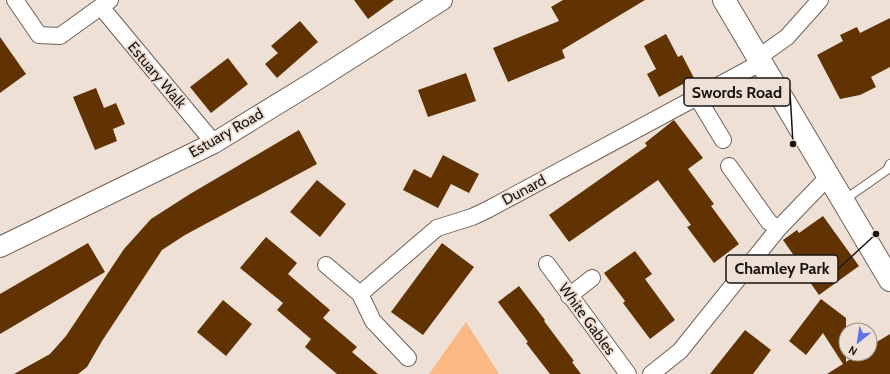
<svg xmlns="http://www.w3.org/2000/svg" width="890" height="374" viewBox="0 0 890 374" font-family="Cabin,sans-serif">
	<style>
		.green { fill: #fbb883 }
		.building { fill: #613303 }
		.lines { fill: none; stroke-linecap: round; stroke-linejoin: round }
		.service-casing { stroke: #6f6259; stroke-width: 10 }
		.minor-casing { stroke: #6f6259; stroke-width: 18 }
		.tertiary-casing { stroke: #6f6259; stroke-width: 22 }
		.secondary-casing { stroke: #6f6259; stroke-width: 24 }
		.service { stroke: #fff; stroke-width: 8 }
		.minor { stroke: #fff; stroke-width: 16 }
		.tertiary { stroke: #fff; stroke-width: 20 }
		.secondary { stroke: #fff; stroke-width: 22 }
		.labels { text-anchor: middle; stroke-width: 4; stroke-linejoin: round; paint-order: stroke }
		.street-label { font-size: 15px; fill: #1a1511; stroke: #efe0d6 }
		.leader { fill: none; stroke: #1a1511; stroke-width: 1.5 }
		.callout-dot { fill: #1a1511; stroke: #efe0d6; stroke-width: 1.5 }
		.callout { fill: #efe0d6; stroke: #1a1511; stroke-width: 1.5 }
		.callout-label { font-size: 16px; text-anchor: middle; font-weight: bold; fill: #1a1511 }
	</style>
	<rect width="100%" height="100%" fill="#efe0d6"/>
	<!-- green -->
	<path class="green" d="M466,322L499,374H429Z"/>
	<!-- building -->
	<path class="building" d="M354,0H394L368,19Z
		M563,0H645L562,50L565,58L508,82L493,48L559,21L551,7Z
		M890,18V67L871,77L876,87L860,95L840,99L817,55L843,41L840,35L857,27L860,33Z
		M300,21L318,42L277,78L265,64L278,53L271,46Z
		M666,34L678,57L682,55L694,78L659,97L647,74L656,69L644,46Z
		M0,37L26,74L0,93Z
		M228,58L248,84L211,113L190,87Z
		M466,73L476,101L428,117L418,90Z
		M96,88L104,108L116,103L125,124L113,129L117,141L95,150L73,97Z
		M674,120L703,158L688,169L714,204L711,206L739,244L714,263L687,227L691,225L658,180L569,242L549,215L647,146L645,143Z
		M299,130L317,164L185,235L162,250L102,341L87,367L78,374H14L50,354L66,336L124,249L151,219L190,194Z
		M443,155L479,174L469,193L451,184L438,208L403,190L414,169L431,178Z
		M317,180L346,204L320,237L290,212Z
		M823,216L859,266L819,295L802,271L804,270L783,240L797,230L799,233Z
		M266,237L297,263L288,274L330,310L323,318L357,347L352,352L378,374H337L305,347L311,339L277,310L283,303L240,268Z
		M88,243L105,272L0,334V294Z
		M442,243L474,267L423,335L391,312Z
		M635,251L652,274L645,279L675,320L650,339L623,303L625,301L604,273Z
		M519,286L545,320L544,321L574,361L572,362L581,374H550L526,343L528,342L498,302Z
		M821,299L846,318V362L858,354H870V346L890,334V374H827L843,364L823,333L806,355L789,341Z
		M223,300L252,324L226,356L197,332Z
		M745,330L771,350L753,374H710Z"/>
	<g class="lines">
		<defs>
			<path id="service" d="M844,200L887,170L890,164"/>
			<path id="minor" d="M15,0L39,35L60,36L110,0
				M101,7L214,143
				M759,57L787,37L820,0
				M697,97L723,140
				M729,166L769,222L778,229
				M547,264L628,374
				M326,265L360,294L373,321L408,358
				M360,294L437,228L472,217L487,210L762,62
				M569,296L592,278
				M651,374L680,351L778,229L829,176"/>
			<path id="tertiary" d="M0,247L214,143L315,81L442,0"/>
			<path id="secondary" d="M724,0L890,280"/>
		</defs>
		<!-- service casing -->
		<use href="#service" class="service-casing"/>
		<!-- minor casing -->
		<use href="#minor" class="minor-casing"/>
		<!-- tertiary casing -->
		<use href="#tertiary" class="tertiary-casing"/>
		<!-- secondary casing -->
		<use href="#secondary" class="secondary-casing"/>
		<!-- service -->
		<use href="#service" class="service"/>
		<!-- minor -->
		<use href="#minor" class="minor"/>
		<!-- tertiary -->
		<use href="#tertiary" class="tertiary"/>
		<!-- secondary -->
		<use href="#secondary" class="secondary"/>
	</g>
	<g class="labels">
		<!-- street labels -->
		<g class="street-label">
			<text transform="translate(157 75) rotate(50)" y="5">Estuary Walk</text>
			<text transform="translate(226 133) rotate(-30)" y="5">Estuary Road</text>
			<text transform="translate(524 190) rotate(-28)" y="5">Dunard</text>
			<text transform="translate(587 319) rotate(54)" y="5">White Gables</text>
		</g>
	</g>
	<!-- callouts -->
	<path class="leader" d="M793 144L790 92M876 234L838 269"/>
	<g class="callout-dot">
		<circle cx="793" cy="144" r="4"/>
		<circle cx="876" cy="234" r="4"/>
	</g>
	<g class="callout">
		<rect x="684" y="78" width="106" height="28" rx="4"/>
		<rect x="726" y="255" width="112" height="28" rx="4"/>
	</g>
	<g class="callout-label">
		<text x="737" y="98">Swords Road</text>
		<text x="782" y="274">Chamley Park</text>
	</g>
	<!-- north arrow -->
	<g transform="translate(858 342) rotate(210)"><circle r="19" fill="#efe0d6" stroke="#9a8f87"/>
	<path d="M0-3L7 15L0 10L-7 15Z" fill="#6072ea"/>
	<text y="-6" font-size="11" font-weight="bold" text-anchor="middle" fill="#1a1511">N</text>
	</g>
</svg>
